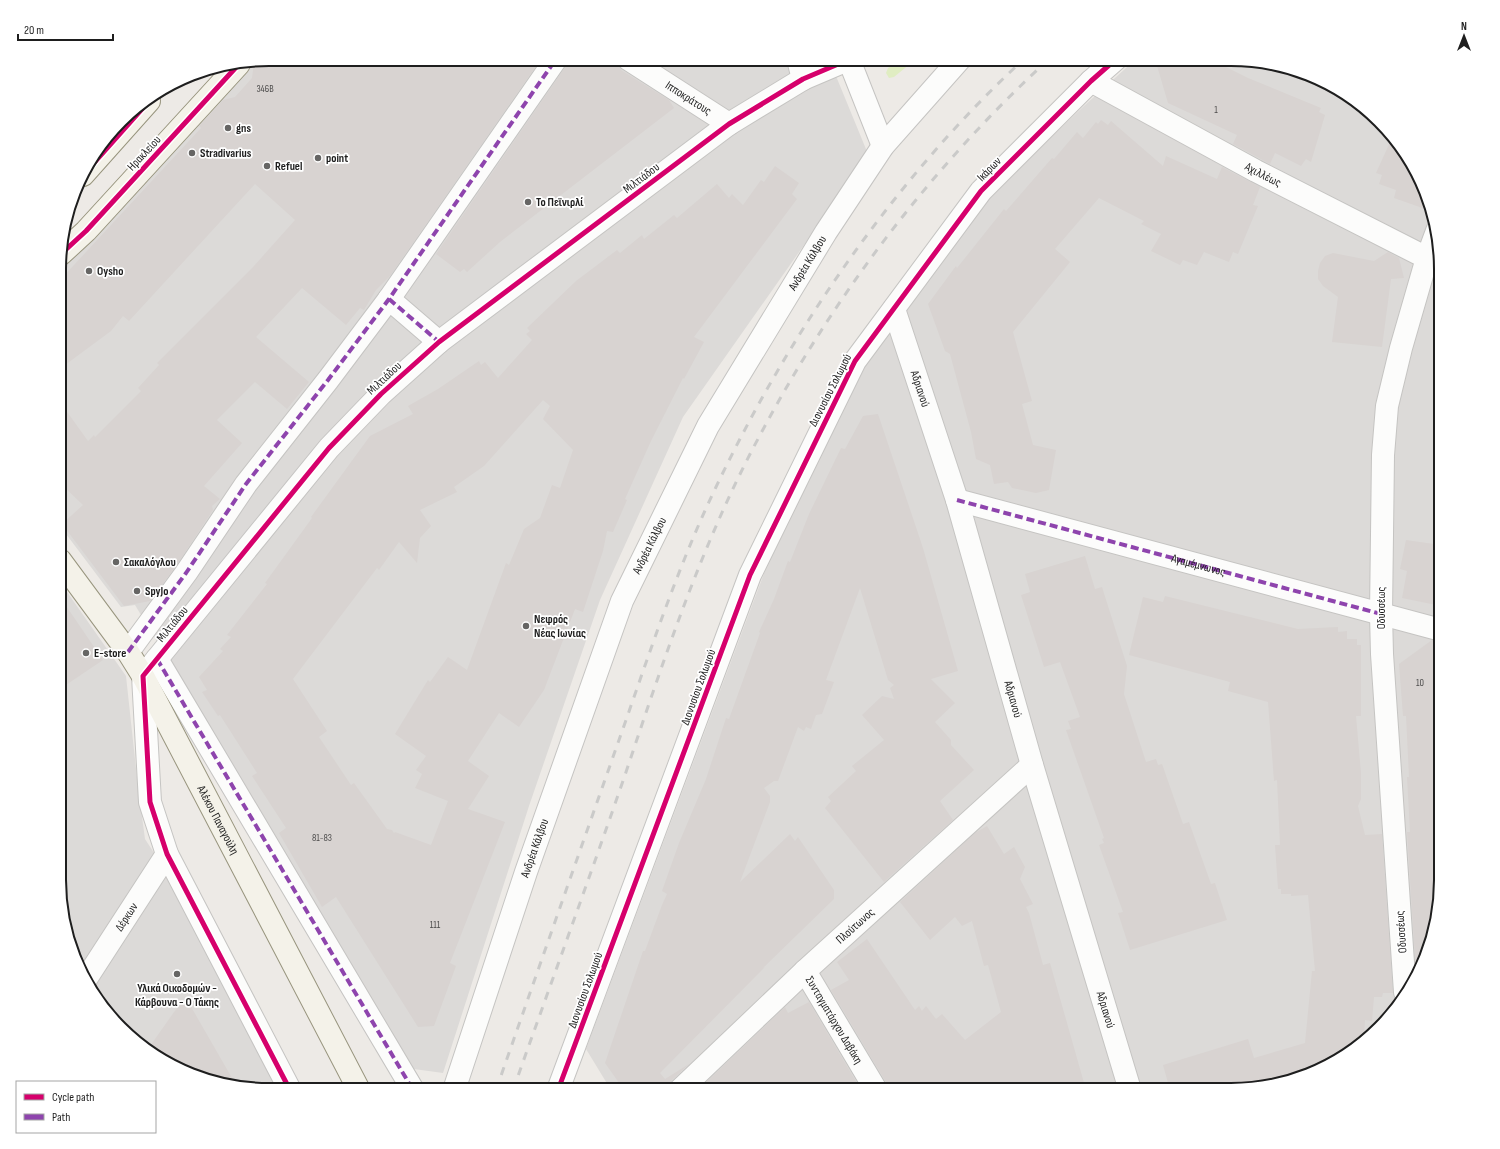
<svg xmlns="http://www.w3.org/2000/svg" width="1500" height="1149" viewBox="0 0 1500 1149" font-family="'Sofia Sans Condensed',sans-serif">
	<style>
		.residential { fill: #dcdad8 }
		.grass { fill: #e0edc2 }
		.building { fill: #d8d3d1; fill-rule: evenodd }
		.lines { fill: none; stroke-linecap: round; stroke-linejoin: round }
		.street-casing { stroke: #c5c4c2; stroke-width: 24 }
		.secondary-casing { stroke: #98957e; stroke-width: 24 }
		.street { stroke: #fcfcfb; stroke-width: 22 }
		.secondary { stroke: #f4f2e9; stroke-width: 22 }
		.rail { stroke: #cacac9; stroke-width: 3; stroke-dasharray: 8 8; stroke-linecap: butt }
		.quiet { stroke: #8e44ad; stroke-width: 4; stroke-dasharray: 8 4; stroke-linecap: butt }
		.cycleway-casing { stroke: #fff; stroke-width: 8 }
		.cycleway { stroke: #d6006c; stroke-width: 5 }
		.poi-dot { fill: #666564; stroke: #fff; stroke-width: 1.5 }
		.labels { text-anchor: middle; stroke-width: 3.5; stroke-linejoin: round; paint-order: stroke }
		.number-label { font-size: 10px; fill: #4c4b4b }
		.street-label { font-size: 12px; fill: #1e1e1e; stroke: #fff }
		.poi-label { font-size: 12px; font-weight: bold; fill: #1e1e1e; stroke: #fff; text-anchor: start }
		.rim { fill: none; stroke: #1e1e1e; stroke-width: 2 }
	</style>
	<rect width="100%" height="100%" fill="#edeae6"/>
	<!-- residential -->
	<path class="residential" d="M269,59H829L868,154L683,417L600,600L529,806L443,1073L414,1069L135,605L121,607L60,526L61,263L250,62Z
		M1136,59H1244L1311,75L1369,111L1419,177L1437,228L1441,269V894L1425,960L1389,1018L1323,1068L1272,1086L1231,1090H611L586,1049L799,480L862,367L990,196L1085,105Z
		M60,582L126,676L138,787L145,839L180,893L277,1090H256L189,1074L131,1038L81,973L59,894Z"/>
	<!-- grass -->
	<path class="grass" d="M902,59H916L894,77L889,78L886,73L888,68Z"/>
	<!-- building -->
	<path class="building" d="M269,59H541L390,276L376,290L364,310L360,308L346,325L302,288L256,337L309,382L287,409L255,382L217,420L242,443L204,486L220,499L212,506L213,510L176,566L150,601L124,606L62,524L83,505L60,483V402L88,441L94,435L95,437L141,391L138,388L159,365L157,363L253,267L295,220L255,184L129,321L123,316L111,331L61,368V279L201,128L199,126L223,100L235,97L252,78L254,62Z
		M568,59H616L617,65L621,70L669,100L674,108L500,242L467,272L464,269L460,272L436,254L566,66Z
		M1155,59H1227L1224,66L1248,78L1321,108L1319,112L1325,115L1311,162L1306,159L1301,166L1275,153L1270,164L1233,144L1237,135L1168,103Z
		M1101,120L1108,125L1111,121L1163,166L1166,156L1217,179L1222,167L1260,187L1253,205L1258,206L1238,254L1233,252L1229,262L1204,252L1197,265L1183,260L1180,265L1151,251L1161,234L1141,224L1144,221L1099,198L1055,249L1070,262L1013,332L1032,401L1022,404L1033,445L1056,450L1049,490L1036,493L1012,488L1008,482L994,484L990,465L976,459L971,432L950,354L945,351L928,304L956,266L957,268L1004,209L1006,211L1052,158L1054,159L1077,132L1083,138L1096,122L1098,124Z
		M1391,140L1419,177L1431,211L1394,198L1396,190L1379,184L1382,175L1376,173Z
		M775,166L799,183L792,194L797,199L694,337L704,342L684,379L683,378L651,441L625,499L627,500L613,532L607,531L603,551L583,612L575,609L544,690L519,727L499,713L468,761L489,776L468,809L505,822L450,963L456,966L434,1026L418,1027L336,897L322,907L279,833L286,828L252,776L257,773L220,715L218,716L202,692L207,690L199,677L223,651L220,649L231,637L227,635L267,584L265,583L312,518L311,517L370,436L413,414L408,406L438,389L479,361L481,365L485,362L498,378L532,340L526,334L530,331L527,328L576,281L617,250L620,253L642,235L644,239L674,215L677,218L717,184L729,198L732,194L743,205L761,180L764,182ZM543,400L550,406L543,419L573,450L560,488L552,485L540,518L524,529L509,565L506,563L467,670L448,657L430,682L428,680L395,734L426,756L416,770L422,774L415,788L448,801L431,845L395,832L394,833L392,830L387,829L354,783L351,785L319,737L327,731L293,679L377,568L379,570L399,542L417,563L420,538L431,526L420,510L457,492L454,487L484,466Z
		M1388,252L1399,258L1404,278L1391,279L1382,347L1332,342L1338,297L1323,286L1318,279V271L1320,263L1325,256L1333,253L1374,261Z
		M878,414L923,548L958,671L931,679L955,703L935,722L951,740V745L974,770L940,801L953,820L884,882L825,808L831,801L828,797L856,771L852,766L884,740L862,715L882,696L894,699L890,688L894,685L888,680L860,588L826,680L834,682L822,714L816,715L811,729L806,727L804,731L798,727L778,781H774L764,788L770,796V802L740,882L790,834L795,841L798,837L834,890V899L763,968L765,967L660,1073L665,1079L689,1064L671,1081L668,1086V1090H624L605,1063L643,951H645L662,905L667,894L662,891L679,843L706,779L726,718L729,719L760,633L759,632L774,599L788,561L790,562L809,514L841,448L845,449L863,416Z
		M1406,540L1441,545V606L1402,598L1407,571L1400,569Z
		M1085,556L1095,589L1102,587L1127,666L1124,694L1146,762L1156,759L1158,765L1162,764L1183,824L1189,822L1211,884L1215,883L1227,920L1130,950L1118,913L1123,912L1099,845L1104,843L1102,839L1104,838L1066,730L1071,729L1068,721L1080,717L1060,662L1044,667L1021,595L1030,592L1025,574Z
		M1165,596L1298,629L1338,627V632L1347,631V639H1357V645H1361V716H1356L1361,773V799L1358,806L1365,835L1382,834L1393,993H1383L1382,997H1374L1372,1021L1365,1020L1364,1037L1324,1068L1272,1086L1231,1090H1170L1163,1065L1248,1039L1254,1058L1305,1043L1312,971H1315L1308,895L1291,896V894H1281V889H1278L1275,845H1280L1277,780L1274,781L1268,702L1228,691L1230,682L1129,655L1143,597L1163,602Z
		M60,597L103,660L60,689Z
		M1432,640L1441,642V894L1425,960L1416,974L1407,832H1410L1407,777H1409L1406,716H1403L1399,664Z
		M987,826L1004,854L1014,847L1025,867L1020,879L1033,904L1026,907L1029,913L1043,965L1050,963L1086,1090H888L887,1084L831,990L849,980L837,962L867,939L915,1010L919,1006L922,1011L926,1006L936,1019L942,1014L965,1040L1001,1012L988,965L984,966L972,921L962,926L955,917L930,940L900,902L975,833Z
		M186,998L236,1085L189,1074L148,1049L174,1012Z
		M809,1002L861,1090H698L785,1007L788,1013Z"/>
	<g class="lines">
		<defs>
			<g id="street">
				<path id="s1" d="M628,59L729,124"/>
				<path d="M798,59L803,79"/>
				<path d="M849,60L883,146"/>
				<path id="s2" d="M1091,81L1256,171L1427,258L1440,262"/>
				<path d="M389,299L439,342"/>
				<path id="s3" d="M894,309L957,500L1032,765L1130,1090"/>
				<path d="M957,500L1441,630"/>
				<path d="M128,652L186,573L246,484L328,380L389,299L556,59"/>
				<path d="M157,659L413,1090"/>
				<path id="s4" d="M805,971L876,1090"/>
				<path id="s5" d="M86,979L167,854"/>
				<path d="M1405,992L1382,654L1381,614L1383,455L1387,406L1401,348L1427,258L1437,231"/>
				<path d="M290,1090L167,854L150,802L143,676L329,448L381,394L439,342L729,124L803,79L850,59"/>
				<path id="s6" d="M454,1090L526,872L622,601L708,426L826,232L883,146L960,59"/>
				<path d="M558,1090L750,575L855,361L981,191L1091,81L1116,59"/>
				<path id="s7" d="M680,1090L805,971L1032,765"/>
			</g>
			<g id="secondary">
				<path d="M83,175L149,101"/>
				<path d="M61,254L86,231L239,64"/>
				<path id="s8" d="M60,560L128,652L143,676L359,1090"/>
			</g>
		</defs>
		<!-- street casing -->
		<use href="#street" class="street-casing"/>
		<!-- secondary casing -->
		<use href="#secondary" class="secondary-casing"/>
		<!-- street -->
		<use href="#street" class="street"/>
		<!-- secondary -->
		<use href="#secondary" class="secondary"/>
		<!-- rail -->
		<path class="rail" d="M496,1090C537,973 578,856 619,740C649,655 677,568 716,487C791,330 896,177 1024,59
			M513,1090C550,986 588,882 624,778C663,662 701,545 759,437C833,297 931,167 1049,59"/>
		<!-- quiet -->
		<g class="quiet">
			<path d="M389,299L439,342"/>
			<path id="s9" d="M957,500L1381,614"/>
			<path d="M128,652L186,573L246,484L328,380L389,299L556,59"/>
			<path d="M157,659L413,1090"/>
		</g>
		<defs>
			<path id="cycleway" d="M83,175L149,101
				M61,254L86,231L239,64
				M290,1090L167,854L150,802L143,676L329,448L381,394L439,342L729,124L803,79L850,59
				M558,1090L750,575L855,361L981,191L1091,81L1116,59"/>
		</defs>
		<!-- cycleway casing -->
		<use href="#cycleway" class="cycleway-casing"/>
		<!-- cycleway -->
		<use href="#cycleway" class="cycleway"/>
	</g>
	<!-- markers -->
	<g class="poi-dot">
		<circle cx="228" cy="128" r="4"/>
		<circle cx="192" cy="153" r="4"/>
		<circle cx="318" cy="158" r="4"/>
		<circle cx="267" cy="166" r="4"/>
		<circle cx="528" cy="202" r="4"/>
		<circle cx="89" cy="271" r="4"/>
		<circle cx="116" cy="562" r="4"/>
		<circle cx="137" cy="591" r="4"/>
		<circle cx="526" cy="626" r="4"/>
		<circle cx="86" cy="653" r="4"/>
		<circle cx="177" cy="974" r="4"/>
	</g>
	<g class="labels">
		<!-- number labels -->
		<g class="number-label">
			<text x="265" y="92">346Β</text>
			<text x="1216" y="113">1</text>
			<text x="1420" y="686">10</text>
			<text x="322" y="841">81-83</text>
			<text x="435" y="928">111</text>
		</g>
		<!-- street labels -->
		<g class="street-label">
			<text dy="4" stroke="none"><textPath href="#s1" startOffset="72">Ιπποκράτους</textPath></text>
			<text transform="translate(144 153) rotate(-47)" y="4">Ηρακλείου</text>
			<text transform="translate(989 169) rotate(-45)" y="4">Ικάρων</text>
			<text dy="4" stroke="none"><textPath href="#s2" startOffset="196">Αχιλλέως</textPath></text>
			<text transform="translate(641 178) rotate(-37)" y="4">Μιλτιάδου</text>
			<text dy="4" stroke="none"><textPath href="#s6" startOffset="903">Ανδρέα Κάλβου</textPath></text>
			<text transform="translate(384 378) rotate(-43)" y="4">Μιλτιάδου</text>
			<text dy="4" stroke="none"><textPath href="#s3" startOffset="84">Αδριανού</textPath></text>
			<text transform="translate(830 390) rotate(-63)" y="4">Διονυσίου Σολωμού</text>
			<text dy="4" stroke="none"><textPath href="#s6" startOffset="579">Ανδρέα Κάλβου</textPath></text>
			<text dy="4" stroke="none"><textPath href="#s9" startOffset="250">Αγαμέμνωνος</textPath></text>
			<text transform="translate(1381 608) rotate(-90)" y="4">Οδυσσέως</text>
			<text transform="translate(172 624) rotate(-51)" y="4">Μιλτιάδου</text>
			<text transform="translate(698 687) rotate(-70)" y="4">Διονυσίου Σολωμού</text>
			<text dy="4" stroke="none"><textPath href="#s3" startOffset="408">Αδριανού</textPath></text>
			<text dy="4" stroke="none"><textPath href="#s8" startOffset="305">Αλέκου Παναγούλη</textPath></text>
			<text dy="4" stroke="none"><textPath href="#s6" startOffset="255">Ανδρέα Κάλβου</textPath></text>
			<text dy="4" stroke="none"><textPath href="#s5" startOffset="74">Δέρκων</textPath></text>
			<text dy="4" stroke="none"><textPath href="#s7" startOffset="240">Πλούτωνος</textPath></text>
			<text transform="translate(1401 932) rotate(-94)" y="4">Οδυσσέως</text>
			<text transform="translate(585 990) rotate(-70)" y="4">Διονυσίου Σολωμού</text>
			<text dy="4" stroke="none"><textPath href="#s3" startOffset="732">Αδριανού</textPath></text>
			<text dy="4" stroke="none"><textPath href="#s4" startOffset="57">Συνταγματάρχου Δαβάκη</textPath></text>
		</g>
		<!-- poi labels -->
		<g class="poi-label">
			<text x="236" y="132">gns</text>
			<text x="200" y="157">Stradivarius</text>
			<text x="326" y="162">point</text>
			<text x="275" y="170">Refuel</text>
			<text x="536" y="206">Το Πεϊνιρλί</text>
			<text x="97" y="275">Oysho</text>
			<text x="124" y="566">Σακαλόγλου</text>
			<text x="145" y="595">SpyJo</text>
			<text x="534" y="623">Νεφρός<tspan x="534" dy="14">Νέας Ιωνίας</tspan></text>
			<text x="94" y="657">E-store</text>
			<text x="177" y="992" text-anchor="middle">Υλικά Οικοδομών -<tspan x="177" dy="14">Κάρβουνα - Ο Τάκης</tspan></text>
		</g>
	</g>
	<!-- crop -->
	<path d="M0 0H1500V1149H0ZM269 66H1231A203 203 0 0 1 1434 269V880A203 203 0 0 1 1231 1083H269A203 203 0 0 1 66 880V269A203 203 0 0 1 269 66Z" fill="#fff" fill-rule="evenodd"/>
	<path class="rim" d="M269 66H1231A203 203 0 0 1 1434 269V880A203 203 0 0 1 1231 1083H269A203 203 0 0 1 66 880V269A203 203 0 0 1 269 66Z"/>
	<!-- legend -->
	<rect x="16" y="1081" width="140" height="52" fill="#ffffff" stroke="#a5a5a5"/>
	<rect x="24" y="1094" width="20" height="6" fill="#d6006c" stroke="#a5a5a5"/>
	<text x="52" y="1101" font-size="12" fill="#1e1e1e">Cycle path</text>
	<rect x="24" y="1114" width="20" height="6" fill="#8e44ad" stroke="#a5a5a5"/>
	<text x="52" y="1121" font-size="12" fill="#1e1e1e">Path</text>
	<!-- north arrow -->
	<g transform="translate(1464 36)" stroke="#ffffff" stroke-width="3" paint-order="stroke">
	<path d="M0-3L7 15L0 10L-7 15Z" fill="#1e1e1e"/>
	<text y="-6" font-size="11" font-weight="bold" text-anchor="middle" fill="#1e1e1e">N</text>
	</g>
	<!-- scale -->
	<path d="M18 34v6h95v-6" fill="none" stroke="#1e1e1e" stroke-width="2"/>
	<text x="24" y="34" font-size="12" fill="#1e1e1e" stroke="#ffffff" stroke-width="3" paint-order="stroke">20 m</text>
</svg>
